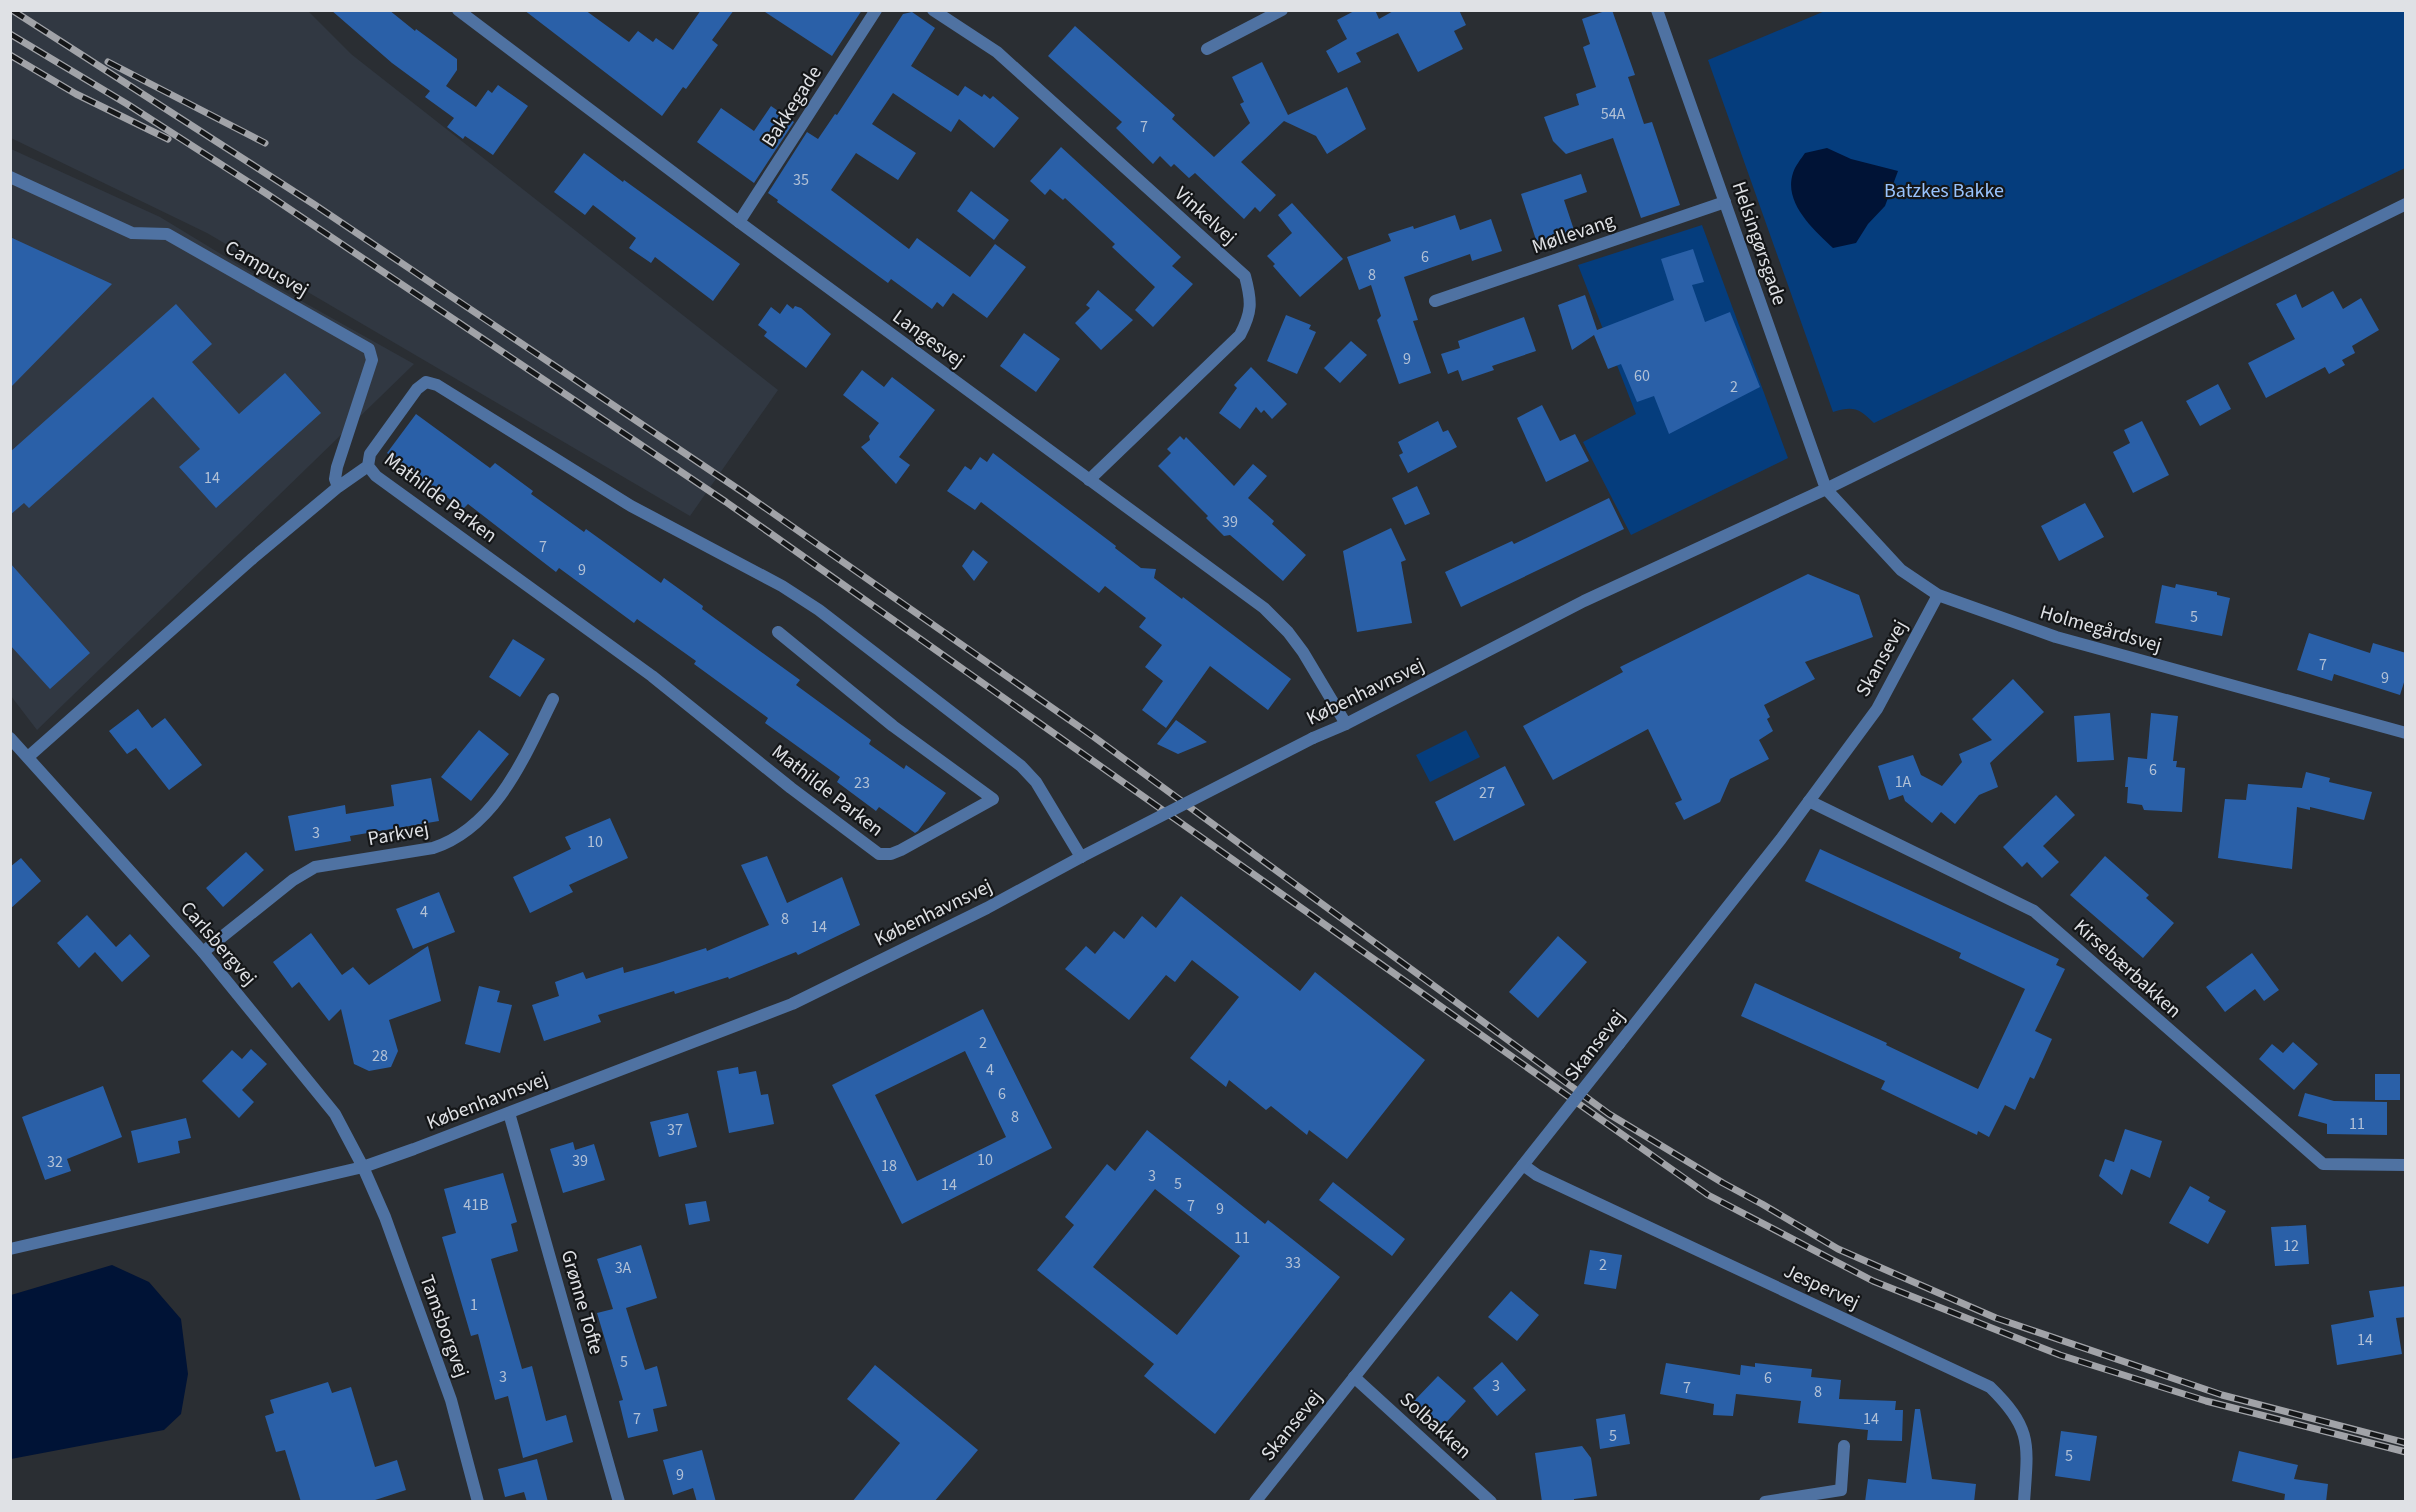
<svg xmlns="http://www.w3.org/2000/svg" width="2416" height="1512" viewBox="0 0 2416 1512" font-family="'Source Sans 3',sans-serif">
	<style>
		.built { fill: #313842 }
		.green { fill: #053d7d }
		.water { fill: #001336 }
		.building { fill: #2a60a8; fill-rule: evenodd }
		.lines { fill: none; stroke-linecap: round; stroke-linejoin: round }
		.minor { stroke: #4f72a2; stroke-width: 12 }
		.tertiary { stroke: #4f72a2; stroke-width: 12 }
		.rail-casing { stroke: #a1a3a8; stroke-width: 7 }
		.rail { stroke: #141618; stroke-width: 4.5; stroke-dasharray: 14; stroke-linecap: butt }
		.tertiary-bridge { stroke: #4f72a2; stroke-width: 12 }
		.labels { text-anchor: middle; stroke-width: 4.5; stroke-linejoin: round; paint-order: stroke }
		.number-label { font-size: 16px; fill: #b2c1d6 }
		.street-label { font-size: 20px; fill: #dfe1e5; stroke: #141618 }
		.park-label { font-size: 20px; fill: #98c3fd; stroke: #141618 }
	</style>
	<rect width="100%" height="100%" fill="#2a2e33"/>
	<!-- built -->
	<path class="built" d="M10,11H308L351,54L778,390L690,516L207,233L11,138Z
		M11,149L160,217L262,279L414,364L37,730L11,696Z"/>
	<!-- green -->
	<path class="green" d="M1825,11H2405V168L1874,423C1858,408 1854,406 1833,412L1708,60Z
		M1702,225L1788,458L1631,535L1583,442L1636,414L1578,265Z
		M1466,730L1480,757L1430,782L1416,755Z"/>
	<!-- water -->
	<path class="water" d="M1827,148L1851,159L1898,171L1885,206L1868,224L1856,243L1833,248C1814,230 1783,203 1793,173C1795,166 1801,159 1805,153Z
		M112,1265L149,1282L181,1319L188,1374L181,1414L164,1430L11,1459V1295Z"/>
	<!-- building -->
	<path class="building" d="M331,10H389L415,31L416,29L457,59V70L446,86L476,107L488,90L492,93L498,85L528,106L493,155L465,136L463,139L447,127L454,118L425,97L430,91L392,63Z
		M524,10H585L629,42L638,31L653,42L656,38L673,50L701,10H734L712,40L718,45L686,89L683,87L662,116Z
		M762,10H862L832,56Z
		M1356,10H1375L1379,19L1395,10H1459L1466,25L1454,31L1463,49L1418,72L1398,33L1356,53L1361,62L1338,73L1326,51L1347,39L1337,20Z
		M1608,10H1612L1635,75L1628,77L1644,124L1652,122L1680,205L1641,218L1613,138L1566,154L1553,141L1544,117L1579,105L1576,94L1596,87L1583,47L1590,44L1582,19Z
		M912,12L935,28L911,66L958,96L965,86L982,97L984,94L990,99L993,96L1019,118L994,148L959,119L951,132L893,93L872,124L916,153L898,180L856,153L831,190L909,249L917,238L970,277L995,244L1026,267L987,318L953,293L943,307L937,302L932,309L891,279L888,283L777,202L778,200L768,193L807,132L818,139L835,114L837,115L903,14Z
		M1075,26L1175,115L1172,119L1214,157L1250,123L1240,104L1244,102L1232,77L1262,62L1288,115L1347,87L1366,129L1327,154L1316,136L1284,121L1241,162L1276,195L1260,212L1255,207L1244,219L1195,173L1189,178L1174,164L1171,167L1160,156L1153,164L1116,128L1122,122L1048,56Z
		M771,106L794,122L754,183L697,142L721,108L754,131Z
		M1061,147L1181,257L1172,266L1193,284L1153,327L1135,310L1155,287L1112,247L1115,244L1065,198L1063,200L1050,189L1045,195L1030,181Z
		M584,153L623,182L624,180L740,264L713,301L655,257L651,263L629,248L636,238L593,205L585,215L554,192Z
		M1581,174L1587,192L1564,200L1577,239L1540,252L1521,194Z
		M971,191L1009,220L994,240L957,211Z
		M1292,203L1343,259L1300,297L1273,266L1275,264L1267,256L1292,233L1278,215Z
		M1455,215L1460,230L1491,219L1502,251L1472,261L1470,254L1404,277L1418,320L1413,321L1431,373L1399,384L1377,320L1381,316L1371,285L1359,290L1347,257L1391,241L1388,234L1413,226L1414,229Z
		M10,237L112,284L10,388Z
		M1693,249L1704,282L1692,285L1705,322L1730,312L1760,387L1669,434L1654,396L1637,402L1621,364L1608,369L1594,335L1572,350L1558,305L1585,295L1597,330L1674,300L1661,259Z
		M1098,290L1133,320L1101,350L1075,323L1090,308L1086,305Z
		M2333,291L2343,309L2361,298L2379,330L2352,346L2355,353L2342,360L2345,365L2329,374L2325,367L2266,398L2248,363L2295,339L2276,304L2296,294L2302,308Z
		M176,304L212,344L192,362L239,414L285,373L321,413L216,508L179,467L200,449L153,397L29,508L24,503L10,515V452Z
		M787,304L793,309L795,306L801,308L831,334L806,368L764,336L767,332L758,325L771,307L780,314Z
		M1286,315L1311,325L1309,329L1316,332L1297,374L1267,361Z
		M1524,317L1536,351L1492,366L1494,370L1462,381L1458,370L1448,374L1441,354L1460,348L1458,341Z
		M1024,333L1060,359L1036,392L1000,366Z
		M1351,341L1367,355L1340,383L1324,368Z
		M1251,367L1287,404L1272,419L1264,410L1261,413L1256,407L1240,429L1219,413L1237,388L1234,385Z
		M862,370L884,387L892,377L935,410L899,457L910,465L896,484L861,447L870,440L869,436L879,423L843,395Z
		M2218,384L2231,409L2200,426L2186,401Z
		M1542,405L1560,441L1575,434L1589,461L1546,482L1517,418Z
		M416,414L490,468L495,463L533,491L531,494L584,532L586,529L661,583L664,578L703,606L702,609L800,680L796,685L871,740L869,744L904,769L906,765L946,793L918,831L915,833L879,807L876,811L837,782L840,777L765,723L768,718L694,664L696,661L637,619L634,623L559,568L556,572L468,504L463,509L387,453Z
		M1438,421L1443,432L1448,430L1457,447L1408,473L1399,455L1403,453L1398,442Z
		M2142,421L2169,475L2133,493L2113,452L2130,443L2124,430Z
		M1180,436L1184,440L1186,437L1234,486L1253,464L1267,476L1248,498L1274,521L1272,524L1306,555L1283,581L1243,546L1230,535L1224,536L1206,518L1208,516L1158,466L1171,453L1167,449Z
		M993,453L1116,546L1115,548L1141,568L1156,569L1154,578L1182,599L1183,597L1291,679L1268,710L1210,666L1166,728L1142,710L1163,681L1145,667L1162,645L1139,627L1146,618L1105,586L1099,593L981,502L975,510L947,491L965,466L971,470L980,457L987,462Z
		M1417,486L1430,514L1405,525L1392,498Z
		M1609,498L1624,529L1461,607L1445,572L1512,541L1514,544Z
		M2085,503L2104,537L2059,561L2041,526Z
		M1391,528L1406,560L1401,562L1412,623L1357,632L1343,551Z
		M973,550L988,562L974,581L962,566Z
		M10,563L90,653L50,689L10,645Z
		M1808,574L1859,595L1873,637L1805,662L1815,679L1764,705L1770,717L1767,719L1773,731L1759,740L1769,759L1730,779L1720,802L1684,820L1675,803L1682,800L1648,729L1553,780L1523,726L1623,672L1620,667Z
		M2176,584L2217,592V595L2230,598L2222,636L2155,623L2162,585L2175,588Z
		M2309,633L2370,653L2373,643L2406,653V676L2400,695L2334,674L2332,681L2297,670Z
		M513,639L545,659L520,697L489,677Z
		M2013,679L2044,712L1990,763L1998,787L1979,795L1955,824L1941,812L1932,823L1905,801L1903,795L1889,800L1878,766L1913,755L1921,775L1942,786L1962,762L1959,754L1992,740L1972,719Z
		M138,709L152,728L165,718L202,765L169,790L136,748L127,754L109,731Z
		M2110,713L2114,760L2077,762L2074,716Z
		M2151,713L2178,716L2173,761H2177L2176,767L2185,768L2182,812L2144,810L2142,805L2127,803L2128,787H2125L2128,757L2147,759Z
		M1176,720L1207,742L1178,754L1157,744Z
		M479,730L509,754L471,801L441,777Z
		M1505,766L1525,805L1454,841L1435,802Z
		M2306,772L2330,778L2329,782L2372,792L2364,820L2310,807V810L2297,807L2292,869L2218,858L2225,799L2246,800L2248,784L2302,788Z
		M431,778L439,821L350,836L351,841L295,851L288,816L345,805L346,814L394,806L391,785Z
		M2056,795L2075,815L2043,846L2059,862L2042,878L2027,862L2022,867L2003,847Z
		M610,818L628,858L569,885L573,892L530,913L513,877L571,849L565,837Z
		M1820,849L2059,959L2056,965L2065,969L2035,1031L2052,1039L2034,1079L2030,1077L2015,1110L2005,1105L1989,1137L1978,1131L1977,1135L1881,1089L1885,1081L1741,1016L1755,983L1887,1043L1886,1045L1978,1089L2025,989L1959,958L1961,953L1805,881Z
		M246,852L264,870L223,907L206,888Z
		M767,856L787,903L842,877L860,925L798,955L796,952L729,979L728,977L675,994L674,991L598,1015L601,1022L544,1041L532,1005L559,996L555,982L583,972L586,979L623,967L624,973L656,964L706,948L707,951L769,925L741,865Z
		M2105,856L2149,895L2146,898L2174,923L2143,958L2070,895Z
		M21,858L41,881L10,909V867Z
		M439,892L455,932L413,949L396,909Z
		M1181,896L1300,991L1315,972L1425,1060L1347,1159L1309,1130L1307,1135L1271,1106L1266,1110L1229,1080L1226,1087L1190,1058L1239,997L1192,960L1175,982L1166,975L1129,1020L1065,969L1086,946L1095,954L1114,931L1124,939L1142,916L1156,928Z
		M87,915L116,947L130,934L150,956L122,982L95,952L79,968L57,943Z
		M311,933L342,975L353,967L369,985L428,946L441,1001L389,1020L398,1051L391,1067L369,1071L354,1064L341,1009L329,1021L299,982L292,988L273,962Z
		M1558,936L1587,962L1538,1018L1509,992Z
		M2252,953L2279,990L2264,1001L2255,989L2225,1012L2206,987Z
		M479,986L500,991L497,1002L512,1005L500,1053L465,1044Z
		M983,1009L1052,1148L902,1224L832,1085ZM965,1051L1006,1137L917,1181L875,1095Z
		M2293,1042L2318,1064L2294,1090L2259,1059L2272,1044L2283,1053Z
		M251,1049L267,1064L242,1090L254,1102L239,1118L202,1081L232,1050L242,1059Z
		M738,1067L739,1074L756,1071L761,1095L768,1094L774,1124L729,1133L717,1071Z
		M2375,1074H2400V1100H2375Z
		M103,1086L122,1137L67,1159L71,1171L45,1180L22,1117Z
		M2305,1093L2334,1101L2387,1102V1135L2327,1134V1124L2298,1116Z
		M688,1113L697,1147L659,1157L650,1122Z
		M186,1118L191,1138L178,1141L180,1153L138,1163L131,1131Z
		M2125,1129L2162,1141L2150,1178L2131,1169L2122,1195L2099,1176L2105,1159L2114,1162Z
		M1147,1130L1265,1224L1268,1220L1340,1277L1215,1434L1144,1376L1154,1364L1037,1270L1074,1225L1065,1217L1107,1164L1115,1171ZM1155,1189L1240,1256L1177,1335L1093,1267Z
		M573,1142L575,1150L594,1144L605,1180L563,1193L550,1149Z
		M503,1173L517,1222L511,1224L518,1251L491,1259L522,1369L532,1366L546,1421L566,1415L573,1442L523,1458L508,1396L495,1400L478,1334L471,1336L442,1237L456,1233L444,1189Z
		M1333,1182L1405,1239L1392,1256L1319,1200Z
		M2190,1186L2210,1197L2208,1201L2226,1211L2208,1244L2169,1223Z
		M706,1201L710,1221L689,1225L685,1204Z
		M2306,1225L2309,1264L2275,1266L2271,1227Z
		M641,1245L657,1298L626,1308L645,1370L657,1366L667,1406L653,1409L658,1431L628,1438L619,1401L623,1400L597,1313L613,1309L597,1259Z
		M1590,1250L1622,1255L1616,1289L1584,1284Z
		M2406,1286V1317L2396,1318L2402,1354L2337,1365L2331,1325L2374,1317L2369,1291Z
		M1511,1291L1539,1315L1517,1341L1488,1317Z
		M1502,1362L1526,1390L1497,1416L1473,1388Z
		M1666,1363L1740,1375L1741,1365L1755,1367V1363L1812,1369L1811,1377L1841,1380L1839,1399L1896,1401L1895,1410H1903L1902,1441L1867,1440L1868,1430L1798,1423L1801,1401L1736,1394L1733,1416L1713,1415L1714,1404L1660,1394Z
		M875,1365L978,1450L934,1502H852L900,1443L847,1399Z
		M1438,1376L1466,1401L1441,1428L1413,1402Z
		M328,1382L332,1393L351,1387L375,1467L397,1460L406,1490L369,1502H301L285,1450L276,1452L265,1416L274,1413L270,1400Z
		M1915,1409H1920L1932,1479L1976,1484L1974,1502H1865L1868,1479L1906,1483Z
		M1625,1414L1630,1444L1600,1449L1596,1419Z
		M2061,1431L2097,1436L2090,1481L2055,1476Z
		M1582,1446L1591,1458L1597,1496L1574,1499V1502H1542L1535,1453Z
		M702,1450L716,1502H697L693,1488L673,1495L663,1460Z
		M2239,1451L2298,1465L2294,1479L2328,1484L2326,1502H2284L2285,1494L2232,1481Z
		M537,1459L548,1502H527L524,1492L505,1497L498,1469Z"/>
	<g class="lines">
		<!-- minor -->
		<path class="minor" d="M933,10L997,52L1245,276C1252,302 1252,312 1240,335L1089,480
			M1207,49L1282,10
			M10,177L132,233L167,234L369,349L372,360L337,467L335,479L338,487
			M739,222L876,10
			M1435,301L1725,202
			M1826,489L2406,204
			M778,632L893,726L993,799L901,850L891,854H879L791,788L652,676L376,476L368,466L370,454L417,389L426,382L437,385L631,506L782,586L819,610L1021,766L1036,782L1081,857
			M28,757L253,558L338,487L368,466
			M1809,801L2034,911L2323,1164L2406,1165
			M203,952L293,880L315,867L433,848C497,827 525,755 553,699
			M509,1113L619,1502
			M1354,1377L1491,1502
			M1765,1502L1841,1490L1844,1446"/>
		<!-- tertiary -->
		<path class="tertiary" d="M458,10L739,222L1264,608L1288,632L1303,652L1346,724
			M1657,10L1826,489L1901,570L1938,595L2056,637L2406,733
			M10,738L203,952L335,1114L363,1167L385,1217L451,1400L478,1502
			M1313,738L1346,724L1584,601L1826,489
			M1619,1044L1781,839L1877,709L1938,595
			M10,1249L363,1167L414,1149L792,1004L987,908L1081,857
			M1255,1502L1523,1165L1537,1175L1990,1387C2033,1429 2028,1444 2024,1502"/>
		<defs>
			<path id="rail" d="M12,10L315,205L744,493L1094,737L1609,1114L1723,1183L1762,1204L1838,1249L1996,1318L2222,1395L2406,1443
				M10,34L127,104L267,194L726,502L1708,1195L1873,1281L2060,1355L2206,1401L2406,1452
				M10,55L76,94L168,139
				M108,62L265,143"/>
		</defs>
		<!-- rail casing -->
		<use href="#rail" class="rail-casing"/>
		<!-- rail -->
		<use href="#rail" class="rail"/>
		<!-- tertiary-bridge -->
		<path class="tertiary-bridge" d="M1081,857L1313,738
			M1523,1165L1619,1044"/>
	</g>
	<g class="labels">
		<!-- number labels -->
		<g class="number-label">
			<text x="1613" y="119">54A</text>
			<text x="1144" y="132">7</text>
			<text x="801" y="185">35</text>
			<text x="1425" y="262">6</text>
			<text x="1372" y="280">8</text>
			<text x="1407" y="364">9</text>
			<text x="1642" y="381">60</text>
			<text x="1734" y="392">2</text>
			<text x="212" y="483">14</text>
			<text x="1230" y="527">39</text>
			<text x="543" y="552">7</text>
			<text x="582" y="575">9</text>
			<text x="2194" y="622">5</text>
			<text x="2323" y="670">7</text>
			<text x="2385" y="683">9</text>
			<text x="2153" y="775">6</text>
			<text x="1903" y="787">1A</text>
			<text x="862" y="788">23</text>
			<text x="1487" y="798">27</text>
			<text x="316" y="838">3</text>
			<text x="595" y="847">10</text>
			<text x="424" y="917">4</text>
			<text x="785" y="924">8</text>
			<text x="819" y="932">14</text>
			<text x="983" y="1048">2</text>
			<text x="380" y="1061">28</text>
			<text x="990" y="1075">4</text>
			<text x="1002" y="1099">6</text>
			<text x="1015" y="1122">8</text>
			<text x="2357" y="1129">11</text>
			<text x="675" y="1135">37</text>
			<text x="985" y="1165">10</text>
			<text x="580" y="1166">39</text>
			<text x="55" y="1167">32</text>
			<text x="889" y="1171">18</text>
			<text x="1152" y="1181">3</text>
			<text x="1178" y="1189">5</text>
			<text x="949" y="1190">14</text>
			<text x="476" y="1210">41B</text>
			<text x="1191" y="1211">7</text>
			<text x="1220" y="1214">9</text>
			<text x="1242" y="1243">11</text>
			<text x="2291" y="1251">12</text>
			<text x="1293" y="1268">33</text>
			<text x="1603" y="1270">2</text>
			<text x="623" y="1273">3A</text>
			<text x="474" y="1310">1</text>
			<text x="2365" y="1345">14</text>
			<text x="624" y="1367">5</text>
			<text x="503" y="1382">3</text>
			<text x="1768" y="1383">6</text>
			<text x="1496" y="1391">3</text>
			<text x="1687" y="1393">7</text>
			<text x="1818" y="1397">8</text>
			<text x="637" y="1424">7</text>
			<text x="1871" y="1424">14</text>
			<text x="1613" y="1441">5</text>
			<text x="2069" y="1461">5</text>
			<text x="680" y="1480">9</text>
		</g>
		<!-- street labels -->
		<g class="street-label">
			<text transform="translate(791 106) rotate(-57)" y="7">Bakkegade</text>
			<text transform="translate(1206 215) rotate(42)" y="7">Vinkelvej</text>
			<text transform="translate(1573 233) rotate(-19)" y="7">Møllevang</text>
			<text transform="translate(1760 243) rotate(71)" y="7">Helsingørsgade</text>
			<text transform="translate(267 268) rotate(30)" y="7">Campusvej</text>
			<text transform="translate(929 338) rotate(36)" y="7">Langesvej</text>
			<text transform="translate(441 497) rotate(37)" y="7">Mathilde Parken</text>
			<text transform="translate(2101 628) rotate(16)" y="7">Holmegårdsvej</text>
			<text transform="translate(1881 658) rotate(-61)" y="7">Skansevej</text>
			<text transform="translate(1365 691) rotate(-26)" y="7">Københavnsvej</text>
			<text transform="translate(828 790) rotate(38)" y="7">Mathilde Parken</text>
			<text transform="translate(398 833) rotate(-10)" y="7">Parkvej</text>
			<text transform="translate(933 912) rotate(-26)" y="7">Københavnsvej</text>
			<text transform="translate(219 943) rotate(49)" y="7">Carlsbergvej</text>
			<text transform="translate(2128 968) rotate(42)" y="7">Kirsebærbakken</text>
			<text transform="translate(1594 1045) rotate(-52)" y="7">Skansevej</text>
			<text transform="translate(487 1100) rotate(-21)" y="7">Københavnsvej</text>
			<text transform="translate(1822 1286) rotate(25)" y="7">Jespervej</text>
			<text transform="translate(583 1302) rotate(74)" y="7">Grønne Tofte</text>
			<text transform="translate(445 1326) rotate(70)" y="7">Tamsborgvej</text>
			<text transform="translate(1291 1425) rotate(-51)" y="7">Skansevej</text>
			<text transform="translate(1436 1425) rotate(42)" y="7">Solbakken</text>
		</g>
		<!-- park labels -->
		<g class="park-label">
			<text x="1944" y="197">Batzkes Bakke</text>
		</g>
	</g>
	<!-- border -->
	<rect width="2416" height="1512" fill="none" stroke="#dfe1e5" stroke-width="24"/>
</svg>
